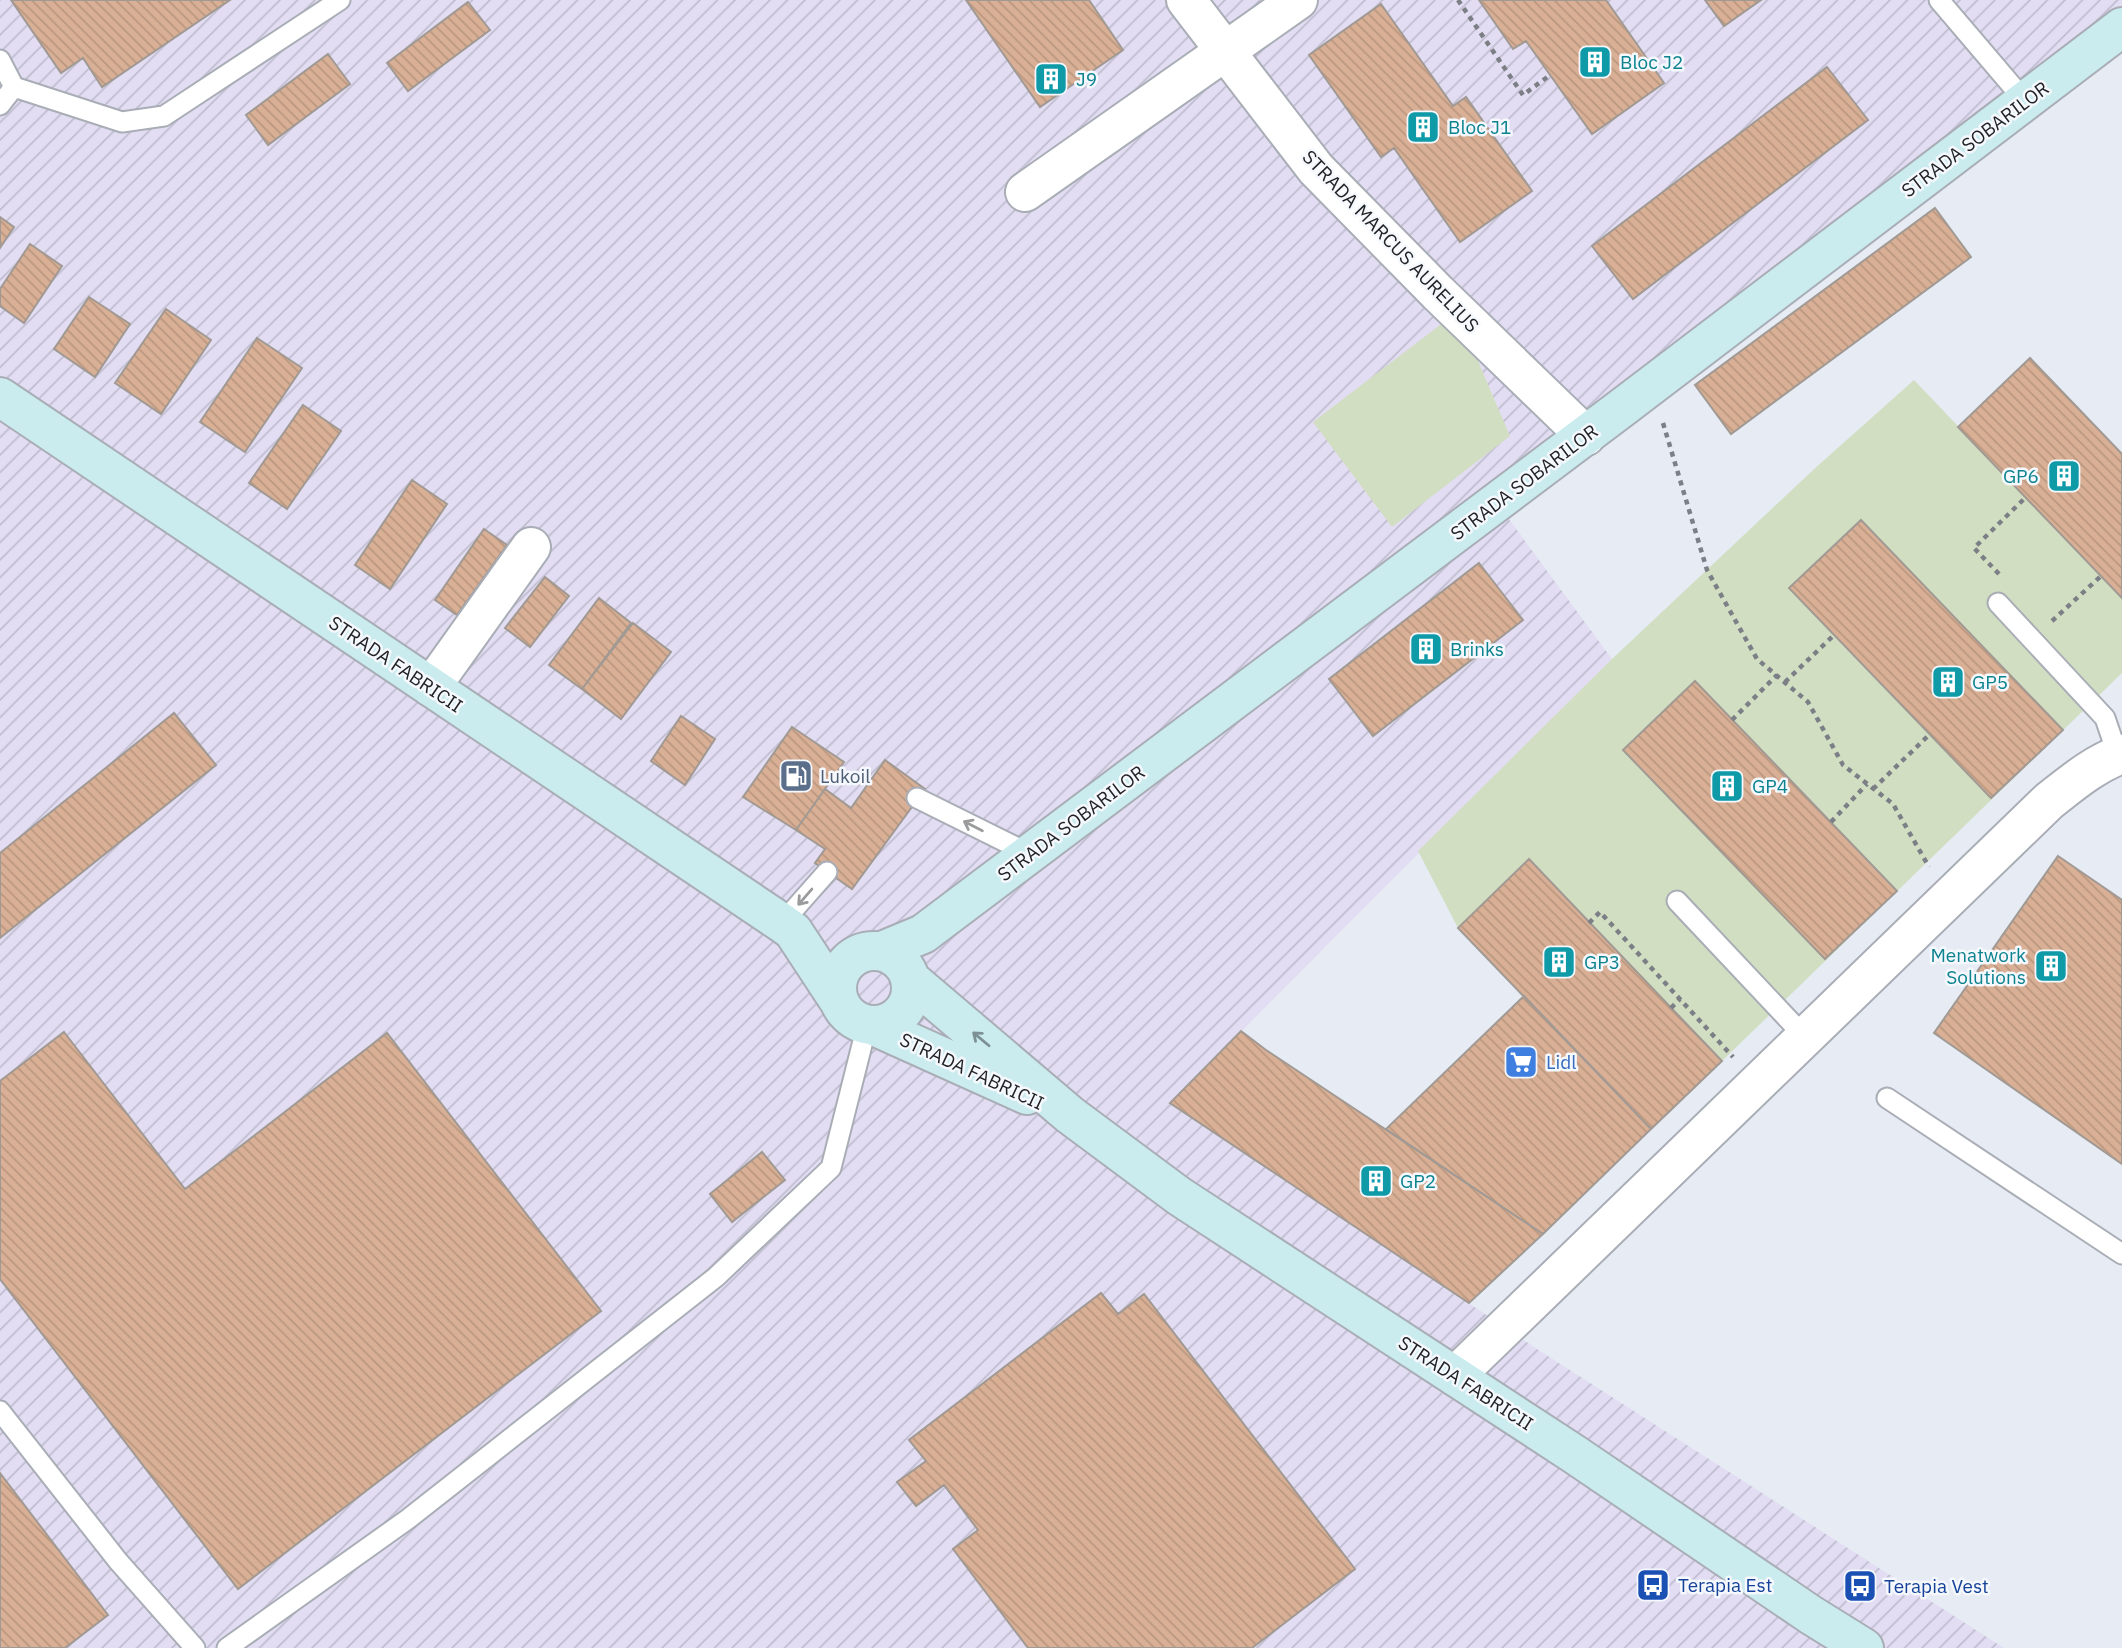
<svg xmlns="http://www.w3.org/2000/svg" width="2122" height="1648" viewBox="0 0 2122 1648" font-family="'IBM Plex Sans',sans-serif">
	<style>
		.industrial { fill: url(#industrial-furrows) }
		.grass { fill: #d2dec2 }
		.building { fill: url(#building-back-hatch); stroke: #a19993; stroke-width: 2 }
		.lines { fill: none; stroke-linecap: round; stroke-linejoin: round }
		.lane-casing { stroke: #a9adb6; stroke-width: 23 }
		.street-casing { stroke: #a9adb6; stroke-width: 42 }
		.secondary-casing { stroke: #a9adb6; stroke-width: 42 }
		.path { stroke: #7c7f85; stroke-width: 4.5; stroke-dasharray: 5 5; stroke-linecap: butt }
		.lane { stroke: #fff; stroke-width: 19 }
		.street { stroke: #fff; stroke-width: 38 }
		.secondary { stroke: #caecef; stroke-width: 38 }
		.oneway { stroke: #9a9b9c }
		.oneway2 { stroke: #7d9194 }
		.labels { text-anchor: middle; stroke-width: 5; stroke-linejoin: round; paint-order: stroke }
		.culture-label { font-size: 19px; fill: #0d838f; stroke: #f5f8fd; text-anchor: start }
		.street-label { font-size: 19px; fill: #1f2124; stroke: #f5f8fd }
		.service-label { font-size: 19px; fill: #4e5e75; stroke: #f5f8fd; text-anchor: start }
		.shop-label { font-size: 19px; fill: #366cbe; stroke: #f5f8fd; text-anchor: start }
		.transit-label { font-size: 19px; fill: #164399; stroke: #f5f8fd; text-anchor: start }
	</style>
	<defs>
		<pattern id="industrial-furrows" width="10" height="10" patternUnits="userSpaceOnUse" patternTransform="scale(1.75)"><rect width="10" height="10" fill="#e2ddf3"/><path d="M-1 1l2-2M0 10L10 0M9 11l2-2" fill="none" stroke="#c1bdd0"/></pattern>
		<pattern id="building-back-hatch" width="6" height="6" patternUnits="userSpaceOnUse" patternTransform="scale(1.75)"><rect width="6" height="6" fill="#d9b095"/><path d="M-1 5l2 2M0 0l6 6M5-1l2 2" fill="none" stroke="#ba9780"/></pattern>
	</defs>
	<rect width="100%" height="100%" fill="#e6ebf4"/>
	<!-- industrial -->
	<path class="industrial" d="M0,0H2122V7L1997,122L1497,503L1612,659L1170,1103L1540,1351L2004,1648H0Z"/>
	<!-- grass -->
	<path class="grass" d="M1457,312L1510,436L1392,527L1313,422Z
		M1914,380L2122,598V673L1722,1061L1528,860L1458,928L1418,851L1612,659L1812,471Z"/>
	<!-- building -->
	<path class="building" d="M11,0H230L102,87L83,58L61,73Z
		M966,0H1089L1123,50L1040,107Z
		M1479,0H1606L1664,83L1592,134L1526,41L1513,49Z
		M1705,0H1761L1724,26Z
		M468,2L490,30L408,91L387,63Z
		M1381,4L1453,106L1466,97L1532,191L1460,242L1394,148L1381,157L1309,55Z
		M328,54L350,84L268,145L246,115Z
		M1827,67L1868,120L1633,299L1592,246Z
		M1935,208L1971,257L1731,434L1695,385Z
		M0,217L14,227L0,248Z
		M30,244L62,266L24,323L0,306V289Z
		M89,297L130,324L95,377L54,349Z
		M166,309L211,340L161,414L115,383Z
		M257,338L302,368L245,452L200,422Z
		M2030,358L2122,454V598L1958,427Z
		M303,405L341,431L287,509L249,483Z
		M412,480L447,504L390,589L355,565Z
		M1861,520L2063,730L1991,798L1789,588Z
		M484,529L507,545L457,615L435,600Z
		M1479,563L1523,620L1373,736L1329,679Z
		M545,577L569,596L530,647L505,628Z
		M599,598L631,623L582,689L549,665Z
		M633,623L671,652L621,719L582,689Z
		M1695,681L1897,891L1825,959L1623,750Z
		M174,713L216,765L0,938V853Z
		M681,716L715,739L685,785L651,761Z
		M792,727L844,762L796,830L743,797Z
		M885,760L925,789L852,889L815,863L825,849L796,830L825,789L851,808Z
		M2058,856L2122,900V1164L1934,1033Z
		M1529,859L1722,1061L1651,1129L1458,928Z
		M1524,996L1651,1129L1543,1234L1386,1129Z
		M1241,1031L1266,1050L1543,1234L1469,1303L1170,1103Z
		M64,1032L185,1189L387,1033L601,1311L238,1589L0,1279V1081Z
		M762,1152L785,1180L732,1222L710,1194Z
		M1101,1293L1118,1314L1144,1294L1355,1569L1252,1648H1028L953,1549L978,1530L944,1485L916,1506L897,1482L926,1461L909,1440Z
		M0,1473L108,1615L65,1648H0Z"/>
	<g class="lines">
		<defs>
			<path id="lane" d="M1939,0L2025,101
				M0,60L14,87L0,105
				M14,87L122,122L164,116L340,0
				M1998,603L2105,718L2118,756
				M917,798L1030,854
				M1677,901L1805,1037
				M782,923L827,872
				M1887,1098L2122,1254
				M0,1411L118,1561L195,1648
				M227,1648L408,1519L716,1277L831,1168L867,1025"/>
			<path id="street" d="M1186,0L1316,169L1438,293L1586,436
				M1025,192L1298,0
				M431,687L531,547
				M1455,1376L2049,801C2072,783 2094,764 2122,754"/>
			<path id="secondary" d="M0,397L782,923L793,931L837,998
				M837 988a37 37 0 1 1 74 0a37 37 0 1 1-74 0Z
				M882,951L923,934L1623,407L2122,27
				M910,979L1070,1115L1179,1196L1574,1454L1811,1615L1864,1648
				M874,1026L1027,1095"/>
		</defs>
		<!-- lane casing -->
		<use href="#lane" class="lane-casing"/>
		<!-- street casing -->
		<use href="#street" class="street-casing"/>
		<!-- secondary casing -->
		<use href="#secondary" class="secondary-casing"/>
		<!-- path -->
		<path class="path" d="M1458,0L1523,95L1550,75
			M1663,423L1707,570L1757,659L1808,702L1843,765L1893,804L1929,867
			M1999,574L1974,548L2026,497
			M2052,621L2101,576
			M1785,682L1834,635
			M1732,720L1777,675
			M1873,789L1930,734
			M1831,822L1867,784
			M1589,923L1600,912L1733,1057
			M1671,1008L1680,999"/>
		<!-- lane -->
		<use href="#lane" class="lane"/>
		<!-- street -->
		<use href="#street" class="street"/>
		<!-- secondary -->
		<use href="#secondary" class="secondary"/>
	</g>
	<!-- one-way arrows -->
	<defs><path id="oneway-shaft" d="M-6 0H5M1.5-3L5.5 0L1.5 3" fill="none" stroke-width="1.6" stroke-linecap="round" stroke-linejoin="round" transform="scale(1.75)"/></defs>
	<g class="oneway">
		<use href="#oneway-shaft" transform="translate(973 826) rotate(-153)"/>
		<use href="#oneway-shaft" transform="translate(805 897) rotate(131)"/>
	</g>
	<use class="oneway2" href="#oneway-shaft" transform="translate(981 1039) rotate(-140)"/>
	<!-- icons -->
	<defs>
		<symbol id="building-square" viewBox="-11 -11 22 22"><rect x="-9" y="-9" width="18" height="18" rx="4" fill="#0f9aa8" stroke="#f5f8fd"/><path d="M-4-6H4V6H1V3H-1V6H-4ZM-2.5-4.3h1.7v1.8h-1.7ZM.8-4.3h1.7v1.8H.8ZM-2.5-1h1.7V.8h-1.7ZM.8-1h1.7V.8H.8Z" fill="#fff"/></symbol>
		<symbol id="fuel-square" viewBox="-11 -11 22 22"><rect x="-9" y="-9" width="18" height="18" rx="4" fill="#5c6f8a" stroke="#f5f8fd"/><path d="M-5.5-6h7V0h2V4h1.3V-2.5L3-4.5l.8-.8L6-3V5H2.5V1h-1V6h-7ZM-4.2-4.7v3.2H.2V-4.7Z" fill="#fff"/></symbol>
		<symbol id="supermarket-square" viewBox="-11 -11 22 22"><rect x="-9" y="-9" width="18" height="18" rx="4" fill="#3f7fe0" stroke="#f5f8fd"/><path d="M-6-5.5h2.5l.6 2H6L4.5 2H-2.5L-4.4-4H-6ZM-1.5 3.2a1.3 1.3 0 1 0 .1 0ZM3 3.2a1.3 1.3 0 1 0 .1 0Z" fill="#fff"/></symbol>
		<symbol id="bus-square" viewBox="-11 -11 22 22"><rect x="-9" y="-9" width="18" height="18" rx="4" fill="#1a4fb4" stroke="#f5f8fd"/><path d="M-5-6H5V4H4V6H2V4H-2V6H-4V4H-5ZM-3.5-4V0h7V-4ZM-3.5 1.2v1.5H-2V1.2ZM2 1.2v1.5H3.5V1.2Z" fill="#fff"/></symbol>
	</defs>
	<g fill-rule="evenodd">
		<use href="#building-square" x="1576" y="43" width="38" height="38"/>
		<use href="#building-square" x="1032" y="60" width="38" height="38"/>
		<use href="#building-square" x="1404" y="108" width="38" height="38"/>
		<use href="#building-square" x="2045" y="457" width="38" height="38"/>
		<use href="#building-square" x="1407" y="630" width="38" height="38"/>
		<use href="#building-square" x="1929" y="663" width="38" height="38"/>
		<use href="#fuel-square" x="777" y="757" width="38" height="38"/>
		<use href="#building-square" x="1708" y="767" width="38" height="38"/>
		<use href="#building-square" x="1540" y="943" width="38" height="38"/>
		<use href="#building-square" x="2032" y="947" width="38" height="38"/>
		<use href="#supermarket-square" x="1502" y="1043" width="38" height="38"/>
		<use href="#building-square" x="1357" y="1162" width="38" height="38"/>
		<use href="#bus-square" x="1634" y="1566" width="38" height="38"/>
		<use href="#bus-square" x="1841" y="1567" width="38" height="38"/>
	</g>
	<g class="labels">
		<!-- culture labels -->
		<g class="culture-label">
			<text x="1620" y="69">Bloc J2</text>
			<text x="1076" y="86">J9</text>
			<text x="1448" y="134">Bloc J1</text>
			<text x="2039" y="483" text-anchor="end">GP6</text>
			<text x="1450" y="656">Brinks</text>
			<text x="1972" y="689">GP5</text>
			<text x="1752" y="793">GP4</text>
			<text x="2026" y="962" text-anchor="end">Menatwork<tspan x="2026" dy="22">Solutions</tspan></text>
			<text x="1584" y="969">GP3</text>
			<text x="1400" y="1188">GP2</text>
		</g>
		<!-- street labels -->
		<g class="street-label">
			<text transform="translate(1975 139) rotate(-37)" y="7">STRADA SOBARILOR</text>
			<text transform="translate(1391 241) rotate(46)" y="7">STRADA MARCUS AURELIUS</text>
			<text transform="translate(1524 482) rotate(-37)" y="7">STRADA SOBARILOR</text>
			<text transform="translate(396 664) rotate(34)" y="7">STRADA FABRICII</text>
			<text transform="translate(1071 823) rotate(-37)" y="7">STRADA SOBARILOR</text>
			<text transform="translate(972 1071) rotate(25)" y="7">STRADA FABRICII</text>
			<text transform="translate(1466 1383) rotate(33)" y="7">STRADA FABRICII</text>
		</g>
		<!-- service labels -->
		<g class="service-label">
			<text x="820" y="783">Lukoil</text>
		</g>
		<!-- shop labels -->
		<g class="shop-label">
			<text x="1546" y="1069">Lidl</text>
		</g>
		<!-- transit labels -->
		<g class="transit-label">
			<text x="1678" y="1592">Terapia Est</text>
			<text x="1884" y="1593">Terapia Vest</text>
		</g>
	</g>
</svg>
